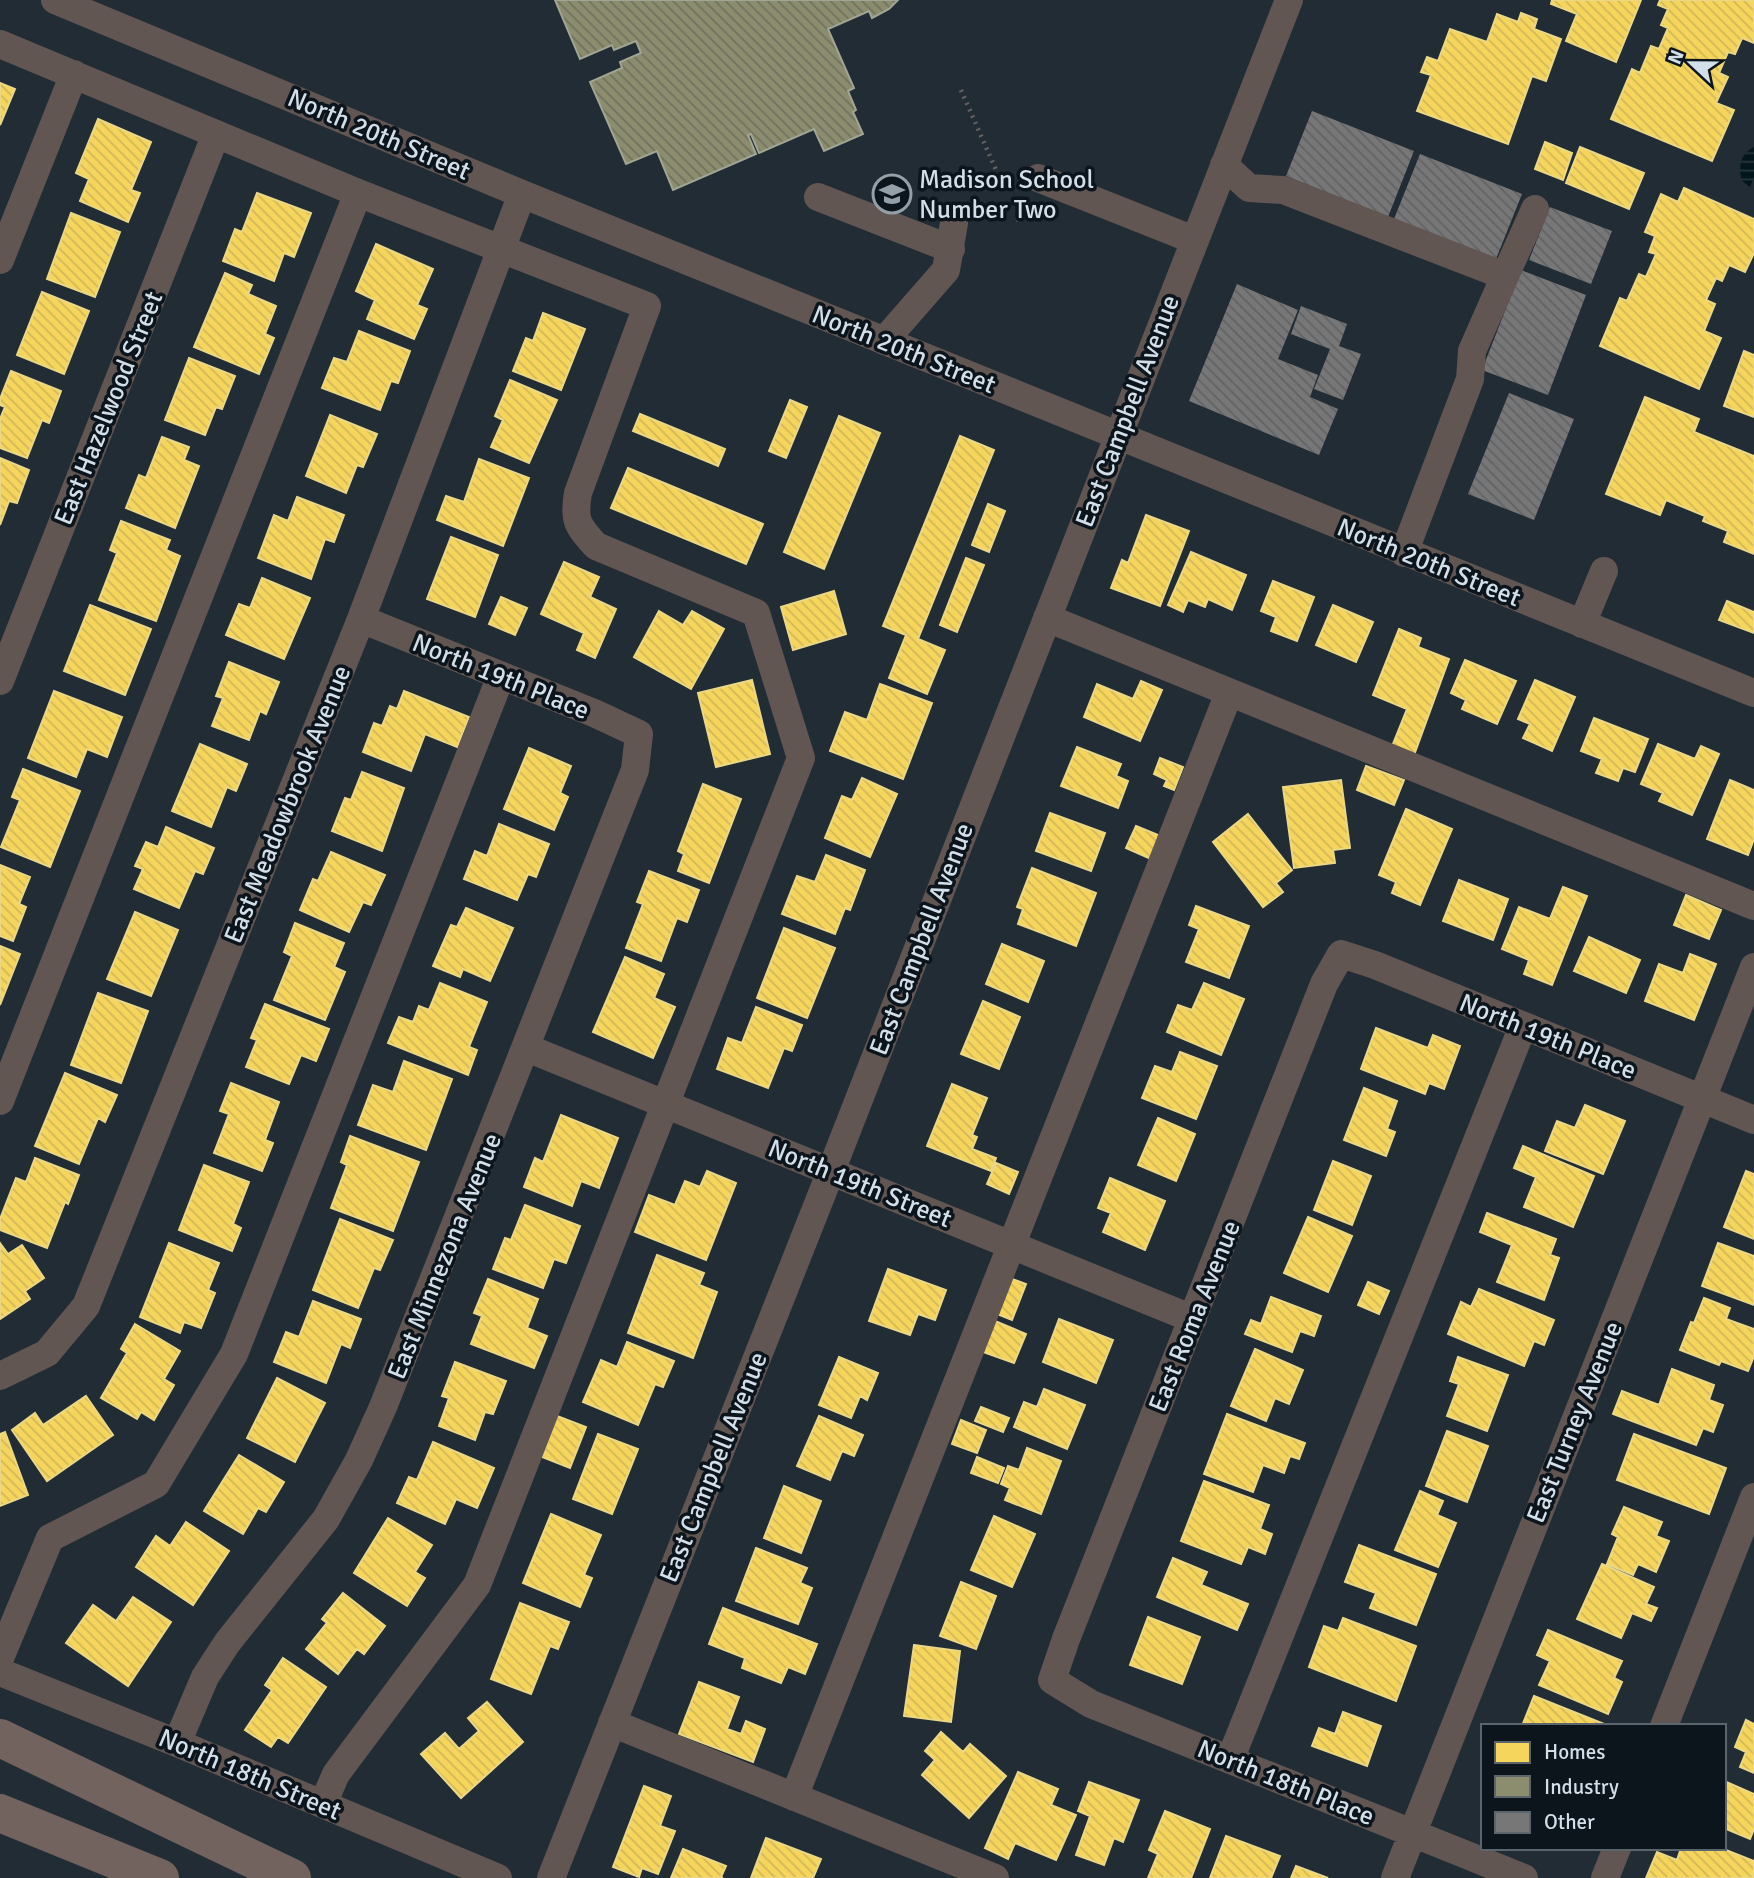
<svg xmlns="http://www.w3.org/2000/svg" width="1754" height="1878" viewBox="0 0 1754 1878" font-family="Signika,sans-serif">
	<style>
		.water { fill: url(#water-rules) }
		.homes { fill: url(#homes-back-hatch); stroke: #ebd886; stroke-width: 2 }
		.industry { fill: url(#industry-back-hatch); stroke: #a1a593; stroke-width: 2 }
		.building { fill: url(#building-back-hatch) }
		.lines { fill: none; stroke-linecap: round; stroke-linejoin: round }
		.path { stroke: #656160; stroke-width: 4.5; stroke-dasharray: 2 5; stroke-linecap: butt }
		.minor { stroke: #625653; stroke-width: 28 }
		.highway { stroke: #72635f; stroke-width: 38 }
		.labels { text-anchor: middle; stroke-width: 7; stroke-linejoin: round; paint-order: stroke }
		.street-label { font-size: 26px; fill: #d2dee8; stroke: #0c151c }
		.poi-label { font-size: 26px; fill: #d2dee8; stroke: #0c151c; text-anchor: start }
	</style>
	<defs>
		<pattern id="water-rules" width="6" height="5" patternUnits="userSpaceOnUse" patternTransform="scale(1.75)"><rect width="6" height="5" fill="#03161c"/><path d="M0 2.5h6" fill="none" stroke="#27373d"/></pattern>
		<pattern id="homes-back-hatch" width="6" height="6" patternUnits="userSpaceOnUse" patternTransform="scale(1.75)"><rect width="6" height="6" fill="#f6d55c"/><path d="M-1 5l2 2M0 0l6 6M5-1l2 2" fill="none" stroke="#d1b858"/></pattern>
		<pattern id="industry-back-hatch" width="6" height="6" patternUnits="userSpaceOnUse" patternTransform="scale(1.75)"><rect width="6" height="6" fill="#8c8c6e"/><path d="M-1 5l2 2M0 0l6 6M5-1l2 2" fill="none" stroke="#717260"/></pattern>
		<pattern id="building-back-hatch" width="6" height="6" patternUnits="userSpaceOnUse" patternTransform="scale(1.75)"><rect width="6" height="6" fill="#777778"/><path d="M-1 5l2 2M0 0l6 6M5-1l2 2" fill="none" stroke="#616264"/></pattern>
	</defs>
	<rect width="100%" height="100%" fill="#222c35"/>
	<!-- water -->
	<path class="water" d="M1754,147V177L1750,187L1742,181C1738,167 1740,154 1754,147Z"/>
	<!-- homes -->
	<path class="homes" d="M1552,0H1641L1616,62L1566,41L1577,14L1551,4Z
		M1660,0H1754V43L1742,38L1735,54L1728,52L1719,73L1728,77L1716,103L1734,110L1712,161L1611,119L1632,69L1640,73L1651,46L1659,49L1668,28L1661,25L1668,9L1658,5Z
		M1521,13L1537,19L1534,29L1561,39L1546,81L1532,76L1508,144L1417,111L1431,75L1421,72L1427,57L1438,61L1450,29L1487,42L1497,14L1518,22Z
		M0,83L15,89L0,125Z
		M98,119L151,142L131,190L140,193L128,222L80,201L89,179L76,173Z
		M1545,142L1572,153L1563,180L1535,169Z
		M1580,147L1644,173L1629,209L1566,183Z
		M1684,188L1754,219V253L1745,272L1729,265L1722,281L1716,278L1706,300L1715,304L1704,331L1721,338L1699,389L1600,346L1620,298L1627,301L1639,274L1646,277L1656,254L1649,252L1655,236L1645,232L1661,194L1678,202Z
		M257,193L311,213L294,257L284,253L274,281L223,261L235,229L242,232Z
		M71,213L120,232L95,297L47,279Z
		M376,244L433,269L417,305L427,309L414,339L367,319L375,300L356,291Z
		M225,273L252,285L248,294L276,306L265,334L274,338L259,374L194,347Z
		M42,292L89,311L64,374L17,355Z
		M543,313L585,329L561,390L513,371L526,338L533,341Z
		M359,331L410,351L398,383L391,381L380,410L322,388L334,358L347,362Z
		M1744,351L1754,355V417L1724,406Z
		M189,358L235,376L222,409L216,407L205,435L165,420Z
		M11,371L61,391L49,423L42,420L27,458L0,448V419L5,407L0,405V399Z
		M510,380L557,400L529,463L491,447L503,420L495,416Z
		M1645,397L1699,419L1694,432L1754,456V554L1724,542L1728,531L1703,521L1705,516L1666,500L1660,515L1606,494Z
		M790,400L807,407L786,458L769,451Z
		M640,414L725,449L718,466L633,431Z
		M330,415L377,434L363,467L357,465L346,493L306,476Z
		M839,416L880,433L824,569L784,552Z
		M960,436L994,450L918,639L945,650L927,694L889,678L906,635L883,626Z
		M162,437L189,447L184,460L199,466L175,528L126,508L139,475L146,478Z
		M0,458L29,470L17,503L9,501L0,525Z
		M479,459L529,478L503,546L437,520L446,496L464,502Z
		M628,468L763,524L746,564L611,508Z
		M297,497L344,515L334,542L325,539L311,579L258,558L274,515L288,521Z
		M988,504L1005,511L989,552L972,545Z
		M1146,515L1189,531L1160,606L1111,588L1122,560L1128,563Z
		M121,521L170,540L166,550L180,556L156,621L99,600L117,553L110,550Z
		M451,537L498,555L475,617L427,599Z
		M1191,552L1246,575L1232,610L1208,599L1205,607L1188,600L1183,612L1168,605Z
		M966,558L984,565L957,632L940,625Z
		M564,562L599,577L590,597L616,609L595,658L577,650L584,633L541,614Z
		M262,578L310,598L284,659L226,635L239,604L250,608Z
		M1273,581L1314,597L1297,641L1271,631L1276,617L1261,611Z
		M834,591L846,634L793,650L781,607Z
		M501,597L527,608L515,635L489,624Z
		M1727,601L1754,612V633L1719,620Z
		M90,605L151,629L125,695L64,671Z
		M1333,605L1373,622L1356,662L1316,645Z
		M659,611L683,625L692,611L724,629L691,689L634,657Z
		M1399,629L1421,638L1418,647L1449,659L1413,758L1391,749L1407,709L1373,695Z
		M1465,660L1516,681L1497,724L1462,709L1466,700L1451,693Z
		M229,662L279,682L266,714L260,711L249,740L212,726L223,698L216,696Z
		M752,680L770,754L716,767L698,693Z
		M1535,680L1575,697L1552,751L1523,738L1530,724L1518,719Z
		M1141,681L1162,690L1140,741L1084,717L1097,684L1133,699Z
		M880,684L932,703L903,779L830,751L845,712L867,720Z
		M54,691L122,717L107,757L87,749L76,777L28,758Z
		M404,691L469,717L457,747L425,734L411,771L363,752L374,723L382,726L390,706L397,709Z
		M1594,718L1648,739L1635,772L1623,768L1618,781L1596,773L1602,759L1581,751Z
		M200,744L247,764L236,791L227,787L211,827L172,811Z
		M1658,744L1695,759L1701,746L1719,754L1692,815L1659,801L1663,793L1641,784Z
		M1077,747L1121,764L1116,776L1128,781L1118,808L1061,786Z
		M529,748L571,766L560,793L568,797L554,830L504,809Z
		M1160,758L1183,767L1174,790L1164,786L1167,780L1154,774Z
		M1366,766L1404,780L1394,805L1357,790Z
		M23,769L80,791L50,867L1,847L20,800L12,797Z
		M362,772L404,788L382,851L332,831L345,798L351,800Z
		M862,778L897,794L870,857L825,838L842,796L852,800Z
		M1341,780L1350,848L1333,850L1335,863L1294,868L1283,787Z
		M1730,780L1754,790V839L1748,855L1707,839Z
		M703,784L741,799L709,883L678,871L684,854L678,851Z
		M1406,809L1452,829L1420,905L1392,893L1396,882L1379,875Z
		M1050,813L1105,833L1091,871L1036,851Z
		M1248,814L1292,870L1276,883L1283,892L1263,907L1213,842Z
		M499,824L549,844L536,877L528,874L517,900L464,879L475,851L487,856Z
		M1136,826L1163,837L1153,860L1126,848Z
		M166,827L214,848L203,874L195,871L179,908L134,889L143,869L135,866L146,842L158,847Z
		M331,852L385,875L371,905L363,902L349,932L300,910L313,879L318,881Z
		M826,855L865,870L850,910L845,908L835,934L782,914L797,876L815,882Z
		M0,865L30,877L19,904L26,907L13,941L0,936Z
		M1032,868L1096,893L1076,946L1018,924L1023,909L1017,907Z
		M649,871L699,890L687,922L677,918L661,961L626,948L643,904L637,902Z
		M1459,880L1508,899L1493,940L1443,921Z
		M1563,887L1587,896L1552,985L1524,974L1529,960L1502,949L1519,907L1550,919Z
		M1686,895L1721,910L1709,939L1674,925Z
		M1196,906L1249,926L1229,978L1186,962L1199,929L1189,925Z
		M466,908L513,928L490,981L463,969L460,977L433,966L451,925L457,927Z
		M135,912L178,930L151,996L107,979Z
		M295,923L344,943L334,967L345,972L325,1020L274,1000L292,956L284,952Z
		M784,928L835,948L807,1018L757,998Z
		M1589,937L1640,960L1626,993L1574,971Z
		M1002,944L1044,961L1028,1002L986,984Z
		M0,946L20,954L0,1005Z
		M1690,954L1716,964L1694,1020L1645,1001L1659,964L1683,973Z
		M625,957L664,974L654,998L675,1007L653,1058L593,1032Z
		M440,983L487,1002L469,1047L477,1050L468,1075L388,1043L399,1017L413,1022L419,1006L429,1010Z
		M1204,983L1244,999L1221,1055L1167,1032L1178,1005L1192,1010Z
		M98,993L148,1011L121,1083L71,1065Z
		M983,1001L1020,1017L999,1069L961,1054Z
		M265,1004L329,1029L316,1061L301,1055L289,1084L246,1067L257,1040L251,1038Z
		M756,1007L802,1025L792,1051L784,1048L768,1088L717,1069L728,1038L742,1043Z
		M1376,1028L1428,1048L1433,1035L1460,1046L1444,1089L1429,1083L1425,1094L1361,1069Z
		M1180,1052L1217,1066L1196,1119L1142,1098L1155,1066L1172,1072Z
		M404,1061L452,1079L426,1150L358,1125L373,1085L393,1092Z
		M65,1073L117,1095L105,1122L98,1118L79,1164L35,1146Z
		M231,1083L279,1102L265,1140L273,1143L262,1171L214,1153L229,1114L220,1111Z
		M952,1084L987,1098L972,1135L977,1137L972,1149L996,1158L991,1171L927,1146Z
		M1364,1088L1397,1101L1387,1129L1395,1132L1386,1156L1344,1140Z
		M1585,1105L1625,1121L1603,1174L1545,1151L1557,1121L1575,1128Z
		M561,1115L618,1138L599,1188L581,1181L572,1206L524,1187L535,1158L543,1162Z
		M1158,1118L1195,1134L1176,1181L1138,1165Z
		M350,1136L419,1162L393,1231L331,1208L347,1165L341,1162Z
		M1523,1146L1594,1176L1573,1227L1524,1207L1536,1177L1514,1168Z
		M35,1158L79,1175L68,1204L65,1202L47,1248L0,1230V1219L16,1178L26,1182Z
		M1333,1161L1371,1176L1352,1225L1314,1210Z
		M996,1163L1018,1172L1009,1194L987,1184Z
		M204,1165L249,1182L233,1224L241,1228L232,1251L179,1230Z
		M707,1171L736,1183L706,1260L635,1232L649,1195L675,1205L685,1181L700,1187Z
		M1746,1171L1754,1174V1239L1724,1227Z
		M1110,1178L1165,1201L1145,1250L1103,1232L1111,1213L1098,1208Z
		M525,1205L580,1226L566,1263L554,1259L543,1288L493,1269L505,1238L511,1240Z
		M1487,1213L1556,1239L1550,1255L1559,1258L1544,1300L1497,1282L1512,1245L1480,1232Z
		M1308,1217L1352,1236L1328,1292L1284,1273Z
		M340,1219L393,1240L380,1270L374,1268L358,1308L313,1290Z
		M0,1243L8,1254L22,1245L44,1278L25,1291L30,1299L0,1319Z
		M169,1243L219,1263L208,1290L215,1293L201,1328L184,1322L180,1333L140,1317Z
		M1718,1243L1754,1256V1305L1702,1286Z
		M657,1255L704,1273L699,1285L717,1292L693,1358L628,1333Z
		M888,1269L946,1290L935,1320L918,1314L910,1335L869,1321Z
		M488,1279L538,1299L527,1328L547,1336L534,1368L471,1344L482,1316L474,1313Z
		M1012,1279L1026,1284L1012,1320L997,1314Z
		M1368,1282L1389,1291L1379,1314L1358,1305Z
		M1479,1289L1554,1320L1544,1345L1534,1341L1524,1366L1448,1334L1461,1302L1471,1307Z
		M1271,1297L1321,1316L1314,1336L1300,1331L1292,1352L1245,1334L1251,1320L1261,1324Z
		M1704,1298L1730,1308L1726,1319L1754,1329V1356L1748,1371L1721,1361L1719,1365L1680,1350L1691,1322L1694,1323Z
		M313,1301L361,1319L350,1348L341,1344L326,1383L274,1362L286,1332L299,1337Z
		M1059,1319L1113,1340L1096,1383L1043,1362Z
		M995,1321L1026,1334L1014,1363L983,1352Z
		M135,1324L180,1351L164,1379L174,1385L154,1420L141,1412L137,1419L101,1398L127,1353L121,1349Z
		M627,1342L674,1361L663,1387L655,1384L638,1425L583,1402L601,1360L617,1367Z
		M1255,1349L1303,1370L1289,1404L1275,1398L1266,1421L1231,1406Z
		M839,1357L878,1373L867,1400L860,1396L851,1418L819,1405Z
		M1458,1357L1508,1375L1487,1431L1447,1416L1459,1384L1450,1381Z
		M455,1362L506,1381L493,1414L485,1412L475,1440L439,1426L449,1398L442,1396Z
		M1672,1369L1714,1385L1709,1400L1723,1405L1713,1432L1703,1428L1696,1445L1613,1414L1622,1391L1659,1405Z
		M277,1378L325,1403L295,1462L247,1438Z
		M1044,1389L1085,1405L1067,1449L1014,1427L1024,1402L1037,1407Z
		M86,1396L113,1435L47,1481L12,1430L35,1413L43,1425Z
		M981,1407L1009,1418L1003,1432L975,1421Z
		M1227,1414L1305,1443L1299,1459L1290,1456L1284,1473L1263,1465L1253,1492L1204,1474Z
		M557,1416L586,1427L570,1468L542,1457Z
		M819,1416L863,1435L854,1456L842,1451L830,1480L797,1466Z
		M961,1420L986,1430L977,1453L952,1444Z
		M1447,1431L1488,1446L1467,1502L1426,1486Z
		M5,1432L28,1495L0,1506V1434Z
		M598,1434L638,1449L612,1514L573,1499Z
		M1634,1434L1726,1468L1709,1514L1617,1480Z
		M433,1442L494,1468L477,1508L456,1499L445,1524L397,1503L409,1477L417,1480Z
		M1027,1448L1061,1461L1041,1514L1005,1500L1010,1488L1001,1484L1008,1466L1019,1470Z
		M239,1455L284,1482L266,1512L258,1508L243,1534L204,1511Z
		M977,1457L1004,1468L998,1483L971,1473Z
		M1204,1481L1269,1505L1260,1529L1272,1534L1265,1554L1248,1547L1241,1564L1181,1541Z
		M784,1486L821,1501L801,1553L764,1538Z
		M1420,1491L1443,1501L1437,1515L1456,1523L1438,1567L1395,1550Z
		M1624,1507L1662,1522L1656,1536L1669,1541L1656,1572L1638,1564L1633,1575L1607,1564L1618,1537L1612,1534Z
		M551,1514L601,1535L584,1575L592,1578L580,1607L523,1583Z
		M994,1516L1035,1534L1012,1587L971,1570Z
		M388,1518L432,1545L415,1572L425,1578L407,1606L354,1573Z
		M186,1522L229,1551L193,1605L136,1567L156,1536L170,1546Z
		M1359,1545L1436,1574L1416,1625L1370,1608L1376,1593L1345,1582Z
		M756,1548L807,1568L800,1583L812,1588L798,1624L736,1601Z
		M1173,1558L1207,1572L1201,1585L1248,1604L1237,1630L1157,1597Z
		M1602,1564L1654,1587L1646,1604L1657,1608L1651,1621L1632,1613L1621,1638L1577,1619Z
		M961,1582L996,1596L976,1649L940,1636Z
		M343,1593L385,1626L364,1654L357,1649L338,1674L306,1649L327,1623L322,1619Z
		M133,1597L171,1622L128,1686L66,1643L93,1605L116,1621Z
		M520,1603L569,1622L558,1649L550,1646L531,1694L491,1679Z
		M723,1608L817,1644L805,1674L788,1667L781,1683L742,1668L745,1658L709,1644Z
		M1148,1617L1200,1637L1182,1684L1130,1665Z
		M1343,1618L1416,1646L1396,1701L1309,1667L1324,1626L1338,1631Z
		M1548,1630L1622,1661L1614,1678L1622,1682L1608,1714L1539,1685L1550,1661L1537,1655Z
		M914,1645L960,1651L951,1722L904,1716Z
		M283,1658L326,1687L288,1743L278,1737L271,1747L245,1730L272,1690L265,1685Z
		M699,1682L739,1697L727,1729L741,1734L746,1721L765,1729L753,1762L679,1734Z
		M1534,1696L1609,1726H1522Z
		M487,1702L523,1742L461,1798L421,1754L445,1733L459,1749L479,1731L468,1718Z
		M1343,1712L1381,1726L1367,1766L1312,1746L1319,1728L1335,1734Z
		M1746,1720L1754,1724V1773L1740,1767L1746,1752L1735,1747Z
		M941,1732L963,1752L970,1744L1006,1776L969,1818L922,1775L935,1760L925,1751Z
		M1018,1772L1058,1789L1051,1805L1076,1815L1056,1860L1015,1843L1008,1859L985,1848Z
		M1724,1781L1754,1794V1829L1750,1839L1724,1828Z
		M1089,1782L1139,1800L1123,1842L1114,1838L1104,1865L1076,1855L1090,1816L1078,1811Z
		M644,1786L671,1796L660,1826L675,1831L658,1874L642,1868L639,1877L613,1867Z
		M1165,1811L1210,1829L1191,1878H1148L1158,1854L1149,1850Z
		M1226,1836L1280,1856L1271,1878H1210Z
		M766,1838L821,1859L813,1878H751Z
		M1681,1848H1721L1754,1861V1878H1646L1657,1852L1677,1860Z
		M683,1849L726,1866L721,1877L723,1878H671Z
		M1296,1866L1328,1878H1291Z"/>
	<!-- industry -->
	<path class="industry" d="M555,0H898L889,9L872,18L869,11L828,29L854,88L848,91L856,110L853,112L863,134L824,151L814,129L759,153L751,134L748,135L756,154L673,190L657,151L626,164L590,82L622,68L620,62L641,53L636,41L614,50L612,45L580,59Z"/>
	<!-- building -->
	<path class="building" d="M1312,111L1414,151L1388,217L1286,176Z
		M1420,154L1522,194L1496,259L1394,219Z
		M1550,207L1612,231L1591,284L1529,260Z
		M1521,270L1586,295L1548,395L1482,370Z
		M1237,284L1298,310L1278,359L1318,375L1310,397L1338,409L1319,455L1189,401Z
		M1301,306L1347,324L1339,346L1361,354L1343,400L1314,389L1330,349L1291,334Z
		M1509,393L1574,419L1534,520L1468,494Z"/>
	<g class="lines">
		<!-- path -->
		<path class="path" d="M961,90L1003,186
			M1016,220L1041,208"/>
		<!-- minor -->
		<path class="minor" d="M55,0L522,194L1754,693
			M0,44L358,193L647,306L578,493C573,521 578,526 596,546L756,613L801,758L477,1585L336,1774L323,1804
			M1224,165L1249,188L1283,190L1505,276L1472,351L1470,379L1404,553
			M1038,178L1194,240
			M818,197L951,249
			M0,260L74,74
			M1505,276L1535,209
			M884,341L946,270L954,223
			M1047,618L1754,906
			M1582,624L1604,571
			M0,681L216,134
			M527,1048L1193,1319
			M0,1101L358,193
			M0,1376L47,1353L86,1306L361,619L522,194
			M0,1658L50,1538L156,1484L234,1354L501,676
			M0,1672L177,1743L498,1878
			M612,1723L995,1878
			M1664,1726L1754,1497
			M177,1743L205,1677L227,1643L326,1519L359,1460L383,1407L635,770L639,734L594,713L361,619
			M1230,1760L1523,1026
			M794,1797L1229,693
			M551,1878L831,1171L1289,0
			M1395,1878L1754,967
			M1524,1878L1091,1704L1052,1680L1066,1639L1324,984L1341,954L1375,965L1754,1120
			M1605,1878L1617,1848"/>
		<!-- highway -->
		<path class="highway" d="M0,1738L292,1878
			M0,1813L160,1878"/>
	</g>
	<!-- icons -->
	<defs>
		<symbol id="school-ring" viewBox="-11 -11 22 22"><circle r="9.5" fill="#0c151c" stroke="#94a0a9" stroke-width="1.5"/><path d="M0-5L7-2L0 1L-7-2ZM-4 1L0 2.5L4 1V4Q0 6-4 4Z" fill="#94a0a9"/></symbol>
	</defs>
	<g fill-rule="evenodd">
		<use href="#school-ring" x="870" y="172" width="44" height="44"/>
	</g>
	<g class="labels">
		<!-- street labels -->
		<g class="street-label">
			<text transform="translate(379 134) rotate(23)" y="9">North 20th Street</text>
			<text transform="translate(904 349) rotate(22)" y="9">North 20th Street</text>
			<text transform="translate(108 408) rotate(-68)" y="9">East Hazelwood Street</text>
			<text transform="translate(1127 411) rotate(-69)" y="9">East Campbell Avenue</text>
			<text transform="translate(1429 562) rotate(22)" y="9">North 20th Street</text>
			<text transform="translate(501 676) rotate(22)" y="9">North 19th Place</text>
			<text transform="translate(287 804) rotate(-68)" y="9">East Meadowbrook Avenue</text>
			<text transform="translate(921 939) rotate(-69)" y="9">East Campbell Avenue</text>
			<text transform="translate(1548 1036) rotate(22)" y="9">North 19th Place</text>
			<text transform="translate(860 1183) rotate(22)" y="9">North 19th Street</text>
			<text transform="translate(444 1256) rotate(-68)" y="9">East Minnezona Avenue</text>
			<text transform="translate(1194 1316) rotate(-68)" y="9">East Roma Avenue</text>
			<text transform="translate(1574 1422) rotate(-68)" y="9">East Turney Avenue</text>
			<text transform="translate(713 1467) rotate(-68)" y="9">East Campbell Avenue</text>
			<text transform="translate(250 1774) rotate(23)" y="9">North 18th Street</text>
			<text transform="translate(1286 1782) rotate(22)" y="9">North 18th Place</text>
		</g>
		<!-- poi labels -->
		<g class="poi-label">
			<text x="919" y="188">Madison School<tspan x="919" dy="30">Number Two</tspan></text>
		</g>
	</g>
	<!-- legend -->
	<rect x="1481" y="1724" width="245" height="126" fill="#0c151c" stroke="#5b656e" stroke-width="2"/>
	<rect x="1495" y="1742" width="35" height="21" fill="#f6d55c" stroke="#5b656e" stroke-width="2"/>
	<text x="1544" y="1759" font-size="21" fill="#d2dee8">Homes</text>
	<rect x="1495" y="1776" width="35" height="21" fill="#8c8c6e" stroke="#5b656e" stroke-width="2"/>
	<text x="1544" y="1794" font-size="21" fill="#d2dee8">Industry</text>
	<rect x="1495" y="1812" width="35" height="21" fill="#777778" stroke="#5b656e" stroke-width="2"/>
	<text x="1544" y="1829" font-size="21" fill="#d2dee8">Other</text>
	<!-- north arrow -->
	<g transform="translate(1691 63) rotate(292)" stroke="#0c151c" stroke-width="5" paint-order="stroke">
	<path d="M0-5L12 26L0 18L-12 26Z" fill="#d2dee8"/>
	<text y="-10" font-size="19" font-weight="bold" text-anchor="middle" fill="#d2dee8">N</text>
	</g>
</svg>
